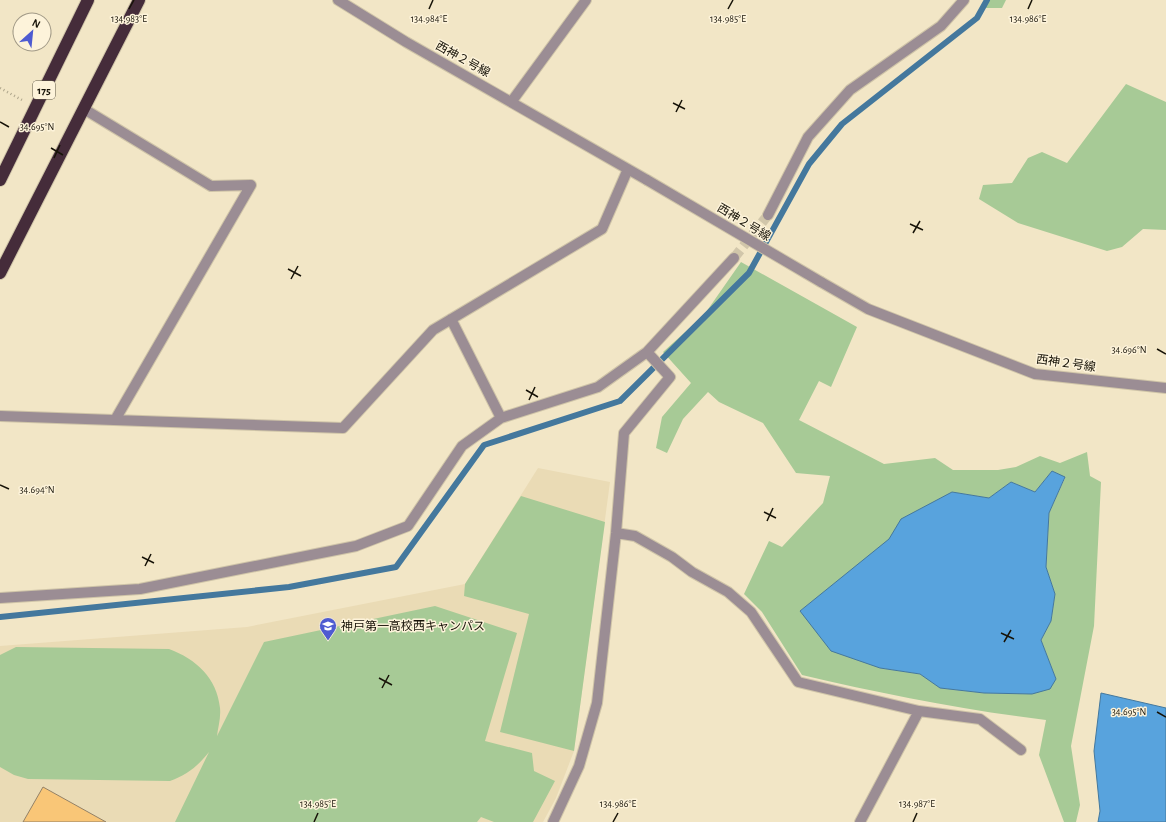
<svg xmlns="http://www.w3.org/2000/svg" width="1166" height="822" viewBox="0 0 1166 822" font-family="'Alegreya Sans','Noto Sans JP',sans-serif">
	<style>
		.built { fill: #eadbb5 }
		.green { fill: #a7ca96; fill-rule: evenodd }
		.water { fill: #58a3dd; stroke: #44789d }
		.lines { fill: none; stroke-linecap: round; stroke-linejoin: round }
		.stream { stroke: #44789d; stroke-width: 6 }
		.building { fill: #f9c677; stroke: #938167 }
		.minor-tunnel { stroke: #d1c6aa; stroke-width: 10; stroke-dasharray: 10 5; stroke-linecap: butt }
		.minor-casing { stroke: #cfc4a8; stroke-width: 12 }
		.highway-casing { stroke: #cfc4a8; stroke-width: 14 }
		.path { stroke: #aea58b; stroke-width: 2.5; stroke-dasharray: 1 3; stroke-linecap: butt }
		.minor { stroke: #9b8d94; stroke-width: 10 }
		.highway { stroke: #452c3a; stroke-width: 12 }
		.minor-bridge-casing { stroke: #cfc4a8; stroke-width: 12; stroke-linecap: butt }
		.minor-bridge { stroke: #9b8d94; stroke-width: 10 }
		.ticks { fill: none; stroke: #171308; stroke-width: 1.5 }
		.labels { text-anchor: middle; stroke-width: 3; stroke-linejoin: round; paint-order: stroke }
		.shield { fill: #fdf3da; stroke: #5c5647; stroke-width: 1 }
		.shield-label { font-size: 11px; font-weight: bold; fill: #171308 }
		.street-label { font-size: 12px; fill: #171308; stroke: #fdf3da }
		.poi-label { font-size: 12px; fill: #171308; stroke: #fdf3da; text-anchor: start }
		.ticks-label { font-size: 10px; text-anchor: middle; fill: #171308; stroke: #fdf3da; stroke-width: 3; stroke-linejoin: round; paint-order: stroke }
	</style>
	<rect width="100%" height="100%" fill="#f2e6c6"/>
	<!-- built -->
	<path class="built" d="M538,468L610,482L574,751L556,798L543,822H0V646L247,627L465,584Z"/>
	<!-- green -->
	<path class="green" d="M985,0H1006L1002,8H980Z
		M1126,84L1166,102V230L1143,229L1122,247L1107,251L1018,223L979,199L983,185L1012,183L1028,158L1042,152L1067,163Z
		M741,262L857,327L831,387L819,381L799,420L884,464L935,458L953,470H998L1016,467L1040,456L1060,463L1087,452L1090,476L1101,482L1094,626L1071,746L1080,805L1076,822H1064L1039,755L1046,720C964,710 883,694 802,675L762,612L744,594L769,541L782,547L823,503L830,476L796,473L763,423L719,402L708,392L683,419L667,453L656,448L662,417L691,383L663,352L704,315ZM1052,471L1065,478L1049,513L1046,567L1055,594L1051,621L1041,640L1056,679L1032,694L984,693L941,688L920,674L880,668L800,611L952,492L989,498L1011,482L1035,492Z
		M521,496L605,522L574,751L500,732L529,614L464,596L465,584Z
		M435,606L517,633L485,741L532,753L534,771L555,781L533,822H494L481,817L477,822H175L209,752C198,766 187,775 170,781L28,779L14,775L0,767V655L16,647L169,649C196,659 217,678 220,708C221,718 218,727 217,736L264,642Z"/>
	<!-- water -->
	<path class="water" d="M1052,471L1065,477L1049,513L1046,567L1055,594L1051,621L1041,640L1056,679L1050,689L1032,694L984,693L940,688L920,674L880,668L831,651L800,611L889,539L901,519L952,492L989,498L1011,482L1035,492Z
		M1101,693L1166,708V822H1098L1100,811L1094,751Z"/>
	<g class="lines">
		<!-- stream -->
		<path class="stream" d="M0,617L289,587L396,567L484,445L620,401L749,273L809,164L842,124L977,18L987,0"/>
	</g>
	<!-- building -->
	<path class="building" d="M43,787L106,822H23Z"/>
	<g class="lines">
		<!-- minor-tunnel -->
		<path class="minor-tunnel" d="M734,258L768,215"/>
		<defs>
			<path id="minor" d="M338,0L406,42L647,180
				M512,101L586,0
				M84,109L211,186L251,185L115,420
				M768,215L808,137L850,90L941,26L964,0
				M821,282L868,309L1035,374L1166,388
				M451,319L501,418
				M0,416L343,428L433,330L602,229L628,169
				M616,533L635,536L672,557L692,572L728,592L751,612L798,682L919,711L980,719L1021,750
				M0,598L140,589L356,546L408,526L462,446L501,418L598,387L647,352
				M553,822L579,766L597,703L616,533L624,433L670,377L647,352L734,258
				M860,822L919,711"/>
			<path id="highway" d="M0,180L88,0
				M0,273L139,0"/>
		</defs>
		<!-- minor casing -->
		<use href="#minor" class="minor-casing"/>
		<!-- highway casing -->
		<use href="#highway" class="highway-casing"/>
		<!-- path -->
		<path class="path" d="M0,88L22,100"/>
		<!-- minor -->
		<use href="#minor" class="minor"/>
		<!-- highway -->
		<use href="#highway" class="highway"/>
		<defs>
			<path id="minor-bridge" d="M647,180L821,282"/>
		</defs>
		<!-- minor-bridge casing -->
		<use href="#minor-bridge" class="minor-bridge-casing"/>
		<!-- minor-bridge -->
		<use href="#minor-bridge" class="minor-bridge"/>
	</g>
	<!-- ticks -->
	<path class="ticks" d="M129,9L134,0M429,9L433,0M728,9L733,0M1028,9L1032,0M673,103L685,109M676,112L682,100M0,122L9,127M51,148L63,155M54,158L60,145M910,224L923,230M913,233L920,221M288,269L301,276M291,279L298,266M1157,349L1166,354M526,390L538,397M529,400L535,387M0,485L9,489M764,512L776,518M767,521L773,508M142,557L154,563M145,566L151,554M1001,633L1014,639M1004,642L1011,630M379,678L392,685M382,688L389,675M1157,712L1166,717M314,822L318,813M613,822L618,813M913,822L917,813"/>
	<!-- icons -->
	<defs>
		<symbol id="school-pin" viewBox="-11 -11 22 30"><path d="M0 17L-7.5 6A9.5 9.5 0 1 1 7.5 6Z" fill="#4e5bd1" stroke="#fdf3da"/><path d="M0-5L7-2L0 1L-7-2ZM-4 1L0 2.5L4 1V4Q0 6-4 4Z" fill="#fff"/></symbol>
	</defs>
	<g fill-rule="evenodd">
		<use href="#school-pin" x="318" y="616" width="20" height="27"/>
	</g>
	<g class="labels">
		<!-- shield labels -->
		<rect class="shield" x="33" y="81" width="22" height="18" rx="3"/>
		<g class="shield-label">
			<text x="44" y="94">175</text>
		</g>
		<!-- street labels -->
		<g class="street-label">
			<text transform="translate(463 59) rotate(29)" y="4">西神２号線</text>
			<text transform="translate(744 222) rotate(31)" y="4">西神２号線</text>
			<text transform="translate(1066 363) rotate(8)" y="4">西神２号線</text>
		</g>
		<!-- poi labels -->
		<g class="poi-label">
			<text x="341" y="630">神戸第一高校西キャンパス</text>
		</g>
	</g>
	<g class="ticks-label">
		<text x="129" y="22">134.983°E</text>
		<text x="429" y="22">134.984°E</text>
		<text x="728" y="22">134.985°E</text>
		<text x="1028" y="22">134.986°E</text>
		<text x="37" y="130">34.695°N</text>
		<text x="1129" y="353">34.696°N</text>
		<text x="37" y="493">34.694°N</text>
		<text x="1129" y="715">34.695°N</text>
		<text x="318" y="807">134.985°E</text>
		<text x="618" y="807">134.986°E</text>
		<text x="917" y="807">134.987°E</text>
	</g>
	<!-- north arrow -->
	<g transform="translate(32 32) rotate(27)"><circle r="19" fill="#fdf3da" stroke="#a19986"/>
	<path d="M0-3L7 15L0 10L-7 15Z" fill="#4e5bd1"/>
	<text y="-6" font-size="11" font-weight="bold" text-anchor="middle" fill="#171308">N</text>
	</g>
</svg>
